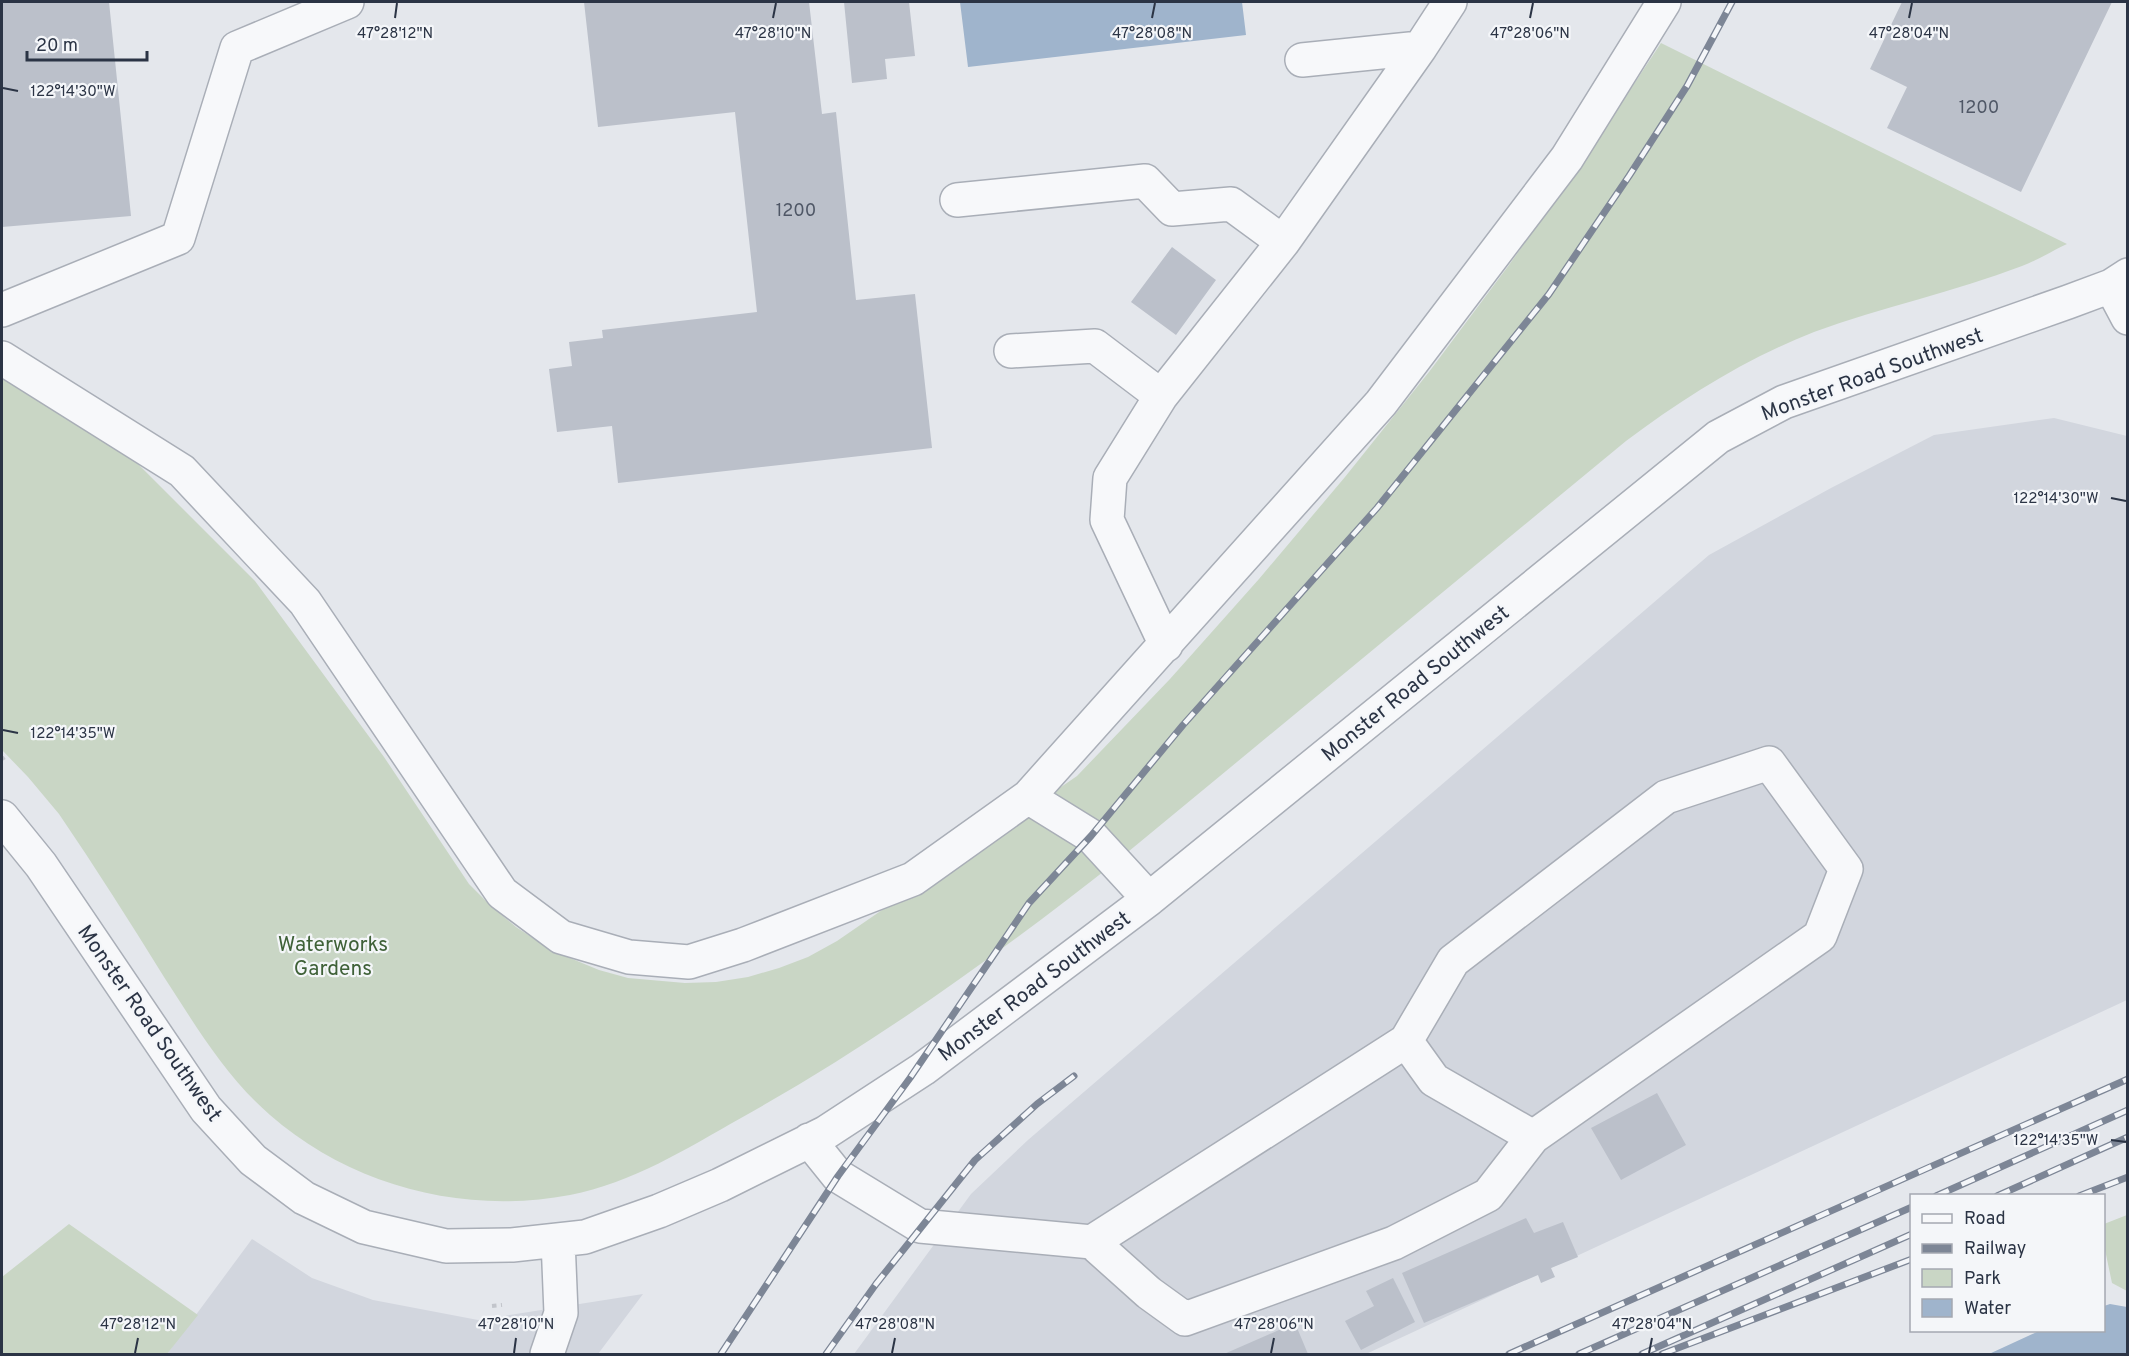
<svg xmlns="http://www.w3.org/2000/svg" width="2129" height="1356" viewBox="0 0 2129 1356" font-family="Overpass,sans-serif">
	<style>
		.built { fill: #d2d6de }
		.green { fill: #c9d6c5 }
		.water { fill: #9fb4cc }
		.building { fill: #bbc0ca }
		.lines { fill: none; stroke-linecap: round; stroke-linejoin: round }
		.minor-casing { stroke: #a9aeb7; stroke-width: 36 }
		.path { stroke: #c2c5cb; stroke-width: 4; stroke-dasharray: 4.5 4.5; stroke-linecap: butt }
		.minor { stroke: #f7f8fa; stroke-width: 33 }
		.rail-casing { stroke: #7d8696; stroke-width: 7 }
		.rail { stroke: #f4f6f9; stroke-width: 4.5; stroke-dasharray: 14; stroke-linecap: butt }
		.ticks { fill: none; stroke: #2b3445; stroke-width: 2 }
		.labels { text-anchor: middle; stroke-width: 4.5; stroke-linejoin: round; paint-order: stroke }
		.number-label { font-size: 18px; fill: #4f5766 }
		.street-label { font-size: 21px; fill: #2b3445; stroke: #f4f6f9 }
		.park-label { font-size: 21px; fill: #3f6138; stroke: #f4f6f9 }
		.ticks-label { font-size: 15px; text-anchor: middle; fill: #2b3445; stroke: #f4f6f9; stroke-width: 4.5; stroke-linejoin: round; paint-order: stroke }
	</style>
	<rect width="100%" height="100%" fill="#e4e7ec"/>
	<!-- built -->
	<path class="built" d="M2054,418L2127,436V1000L1366,1354H854L971,1194L1028,1140L1709,555L1831,488L1934,435Z
		M252,1239L312,1278L373,1300L478,1320L643,1294L598,1354H167Z"/>
	<!-- green -->
	<path class="green" d="M1661,43L2067,244C2052,251 2038,260 2022,266C1954,292 1882,307 1814,332C1745,359 1685,397 1626,441L1117,861C995,957 875,1043 741,1118C686,1149 632,1183 570,1195C464,1215 351,1186 270,1115C225,1076 196,1026 164,977C130,922 95,867 59,814L28,777L2,750V372L120,446L255,581L384,757L469,884L492,907L516,927L542,944L570,958L599,970L628,978L685,983L716,982L748,977L779,968L808,957L837,941L1077,776L1170,679L1259,579L1345,477L1429,372L1509,265L1587,155Z
		M2127,1215V1291L2112,1283L2104,1245V1224Z
		M69,1224L198,1315L167,1354H2V1277Z"/>
	<!-- water -->
	<path class="water" d="M960,2H1242L1246,35L968,67Z
		M2110,1304L2127,1307V1354H1989L2039,1331L2104,1330V1306Z"/>
	<!-- building -->
	<path class="building" d="M2,2H109L131,216L2,227Z
		M584,2H809L822,114L836,112L856,300L915,294L932,448L618,483L612,426L557,432L549,369L572,366L569,342L603,338L602,330L757,312L735,112L598,127Z
		M844,2H909L915,56L885,59L887,79L852,83Z
		M1902,2H2112L2021,192L1887,128L1907,87L1870,69Z
		M1172,247L1216,280L1176,335L1131,302Z
		M1657,1093L1686,1145L1621,1180L1591,1128Z
		M1526,1218L1534,1233L1563,1222L1578,1257L1551,1268L1555,1277L1541,1283L1538,1275L1424,1323L1402,1273Z
		M1393,1278L1415,1322L1361,1350L1345,1321L1374,1306L1366,1291Z
		M1295,1323L1308,1354H1224Z"/>
	<g class="lines">
		<defs>
			<path id="minor" d="M1302,60L1420,48
				M957,200L1145,181L1172,209L1231,204L1283,242
				M2111,286L2128,318
				M2,310L178,238L237,48L347,2
				M1011,351L1095,346L1161,396
				M2,358L182,471L305,602L502,893L561,937L629,957L689,962L743,945L913,879L1028,797L1381,403L1567,158L1664,2
				M1166,645L1107,520L1110,478L1161,396L1283,242L1420,48L1450,2
				M1028,797L1091,836L1149,899
				M2,817L41,865L206,1109L253,1160L304,1198L364,1227L446,1246L512,1245L585,1237L659,1211L720,1185L825,1133L923,1069L1149,899L1718,437L1784,402L2068,302L2111,286L2128,275
				M809,1140L838,1176L920,1226L1092,1242L1406,1041L1453,961L1666,797L1769,763L1846,869L1820,936L1533,1137
				M1092,1242L1149,1293L1185,1319L1394,1243L1488,1195L1533,1137L1434,1080L1406,1041
				M547,1354L561,1313L558,1240"/>
		</defs>
		<!-- minor casing -->
		<use href="#minor" class="minor-casing"/>
		<!-- path -->
		<path class="path" d="M2,757L4,760
			M492,1306L502,1305"/>
		<!-- minor -->
		<use href="#minor" class="minor"/>
		<defs>
			<path id="rail" d="M1936,1196L2128,1110
				M1997,1196L2128,1137
				M2079,1196L2128,1177
				M721,1354L838,1176L910,1078L1029,903L1091,836L1183,725L1377,508L1549,294L1629,176L1687,86L1732,2
				M826,1354L876,1284L975,1160L1037,1104L1074,1076
				M1509,1354L2128,1079
				M1579,1354L1912,1207
				M1642,1354L1912,1234
				M1662,1354L1912,1259"/>
		</defs>
		<!-- rail casing -->
		<use href="#rail" class="rail-casing"/>
		<!-- rail -->
		<use href="#rail" class="rail"/>
	</g>
	<!-- ticks -->
	<path class="ticks" d="M395,18L397,3M773,18L776,3M1152,18L1155,3M1530,18L1533,3M1909,18L1912,3M3,88L18,91M2111,498L2126,501M3,730L18,733M2111,1140L2126,1142M135,1353L138,1338M514,1353L516,1338M892,1353L895,1338M1271,1353L1274,1338M1649,1353L1652,1338"/>
	<g class="labels">
		<!-- number labels -->
		<g class="number-label">
			<text x="1979" y="113">1200</text>
			<text x="796" y="216">1200</text>
		</g>
		<!-- street labels -->
		<g class="street-label">
			<text transform="translate(1872 374) rotate(-20)" y="7">Monster Road Southwest</text>
			<text transform="translate(1415 683) rotate(-39)" y="7">Monster Road Southwest</text>
			<text transform="translate(1034 986) rotate(-37)" y="7">Monster Road Southwest</text>
			<text transform="translate(150 1023) rotate(55)" y="7">Monster Road Southwest</text>
		</g>
		<!-- park labels -->
		<g class="park-label">
			<text x="333" y="951">Waterworks<tspan x="333" dy="24">Gardens</tspan></text>
		</g>
	</g>
	<g class="ticks-label">
		<text x="395" y="38">47°28'12"N</text>
		<text x="773" y="38">47°28'10"N</text>
		<text x="1152" y="38">47°28'08"N</text>
		<text x="1530" y="38">47°28'06"N</text>
		<text x="1909" y="38">47°28'04"N</text>
		<text x="73" y="96">122°14'30"W</text>
		<text x="2056" y="503">122°14'30"W</text>
		<text x="73" y="738">122°14'35"W</text>
		<text x="2056" y="1145">122°14'35"W</text>
		<text x="138" y="1329">47°28'12"N</text>
		<text x="516" y="1329">47°28'10"N</text>
		<text x="895" y="1329">47°28'08"N</text>
		<text x="1274" y="1329">47°28'06"N</text>
		<text x="1652" y="1329">47°28'04"N</text>
	</g>
	<!-- border -->
	<rect width="2129" height="1356" fill="none" stroke="#2b3445" stroke-width="6"/>
	<!-- legend -->
	<rect x="1910" y="1194" width="195" height="138" fill="#f4f6f9" stroke="#a4a8b1" stroke-width="1.5"/>
	<rect x="1922" y="1214" width="30" height="9" fill="#f7f8fa" stroke="#a4a8b1" stroke-width="1.5"/>
	<text x="1964" y="1224" font-size="18" fill="#2b3445">Road</text>
	<rect x="1922" y="1244" width="30" height="9" fill="#7d8696" stroke="#a4a8b1" stroke-width="1.5"/>
	<text x="1964" y="1254" font-size="18" fill="#2b3445">Railway</text>
	<rect x="1922" y="1269" width="30" height="18" fill="#c9d6c5" stroke="#a4a8b1" stroke-width="1.5"/>
	<text x="1964" y="1284" font-size="18" fill="#2b3445">Park</text>
	<rect x="1922" y="1299" width="30" height="18" fill="#9fb4cc" stroke="#a4a8b1" stroke-width="1.5"/>
	<text x="1964" y="1314" font-size="18" fill="#2b3445">Water</text>
	<!-- scale -->
	<path d="M27 51v9h120v-9" fill="none" stroke="#2b3445" stroke-width="3"/>
	<text x="36" y="51" font-size="18" fill="#2b3445" stroke="#f4f6f9" stroke-width="4.5" paint-order="stroke">20 m</text>
</svg>
